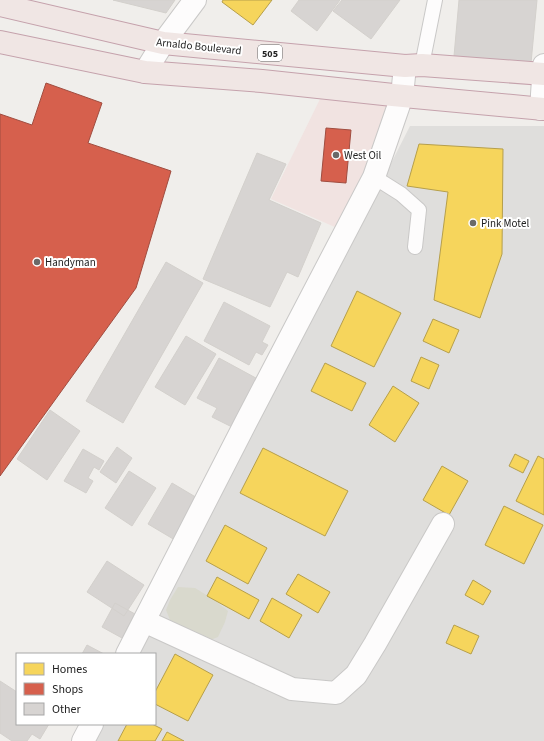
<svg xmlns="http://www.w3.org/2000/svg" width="544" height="741" viewBox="0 0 544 741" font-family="'Source Sans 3',sans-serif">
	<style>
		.residential { fill: #dfdedc }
		.commercial { fill: #f1e3e1 }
		.construction { fill: #d9d9cd }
		.homes { fill: #f6d55c; stroke: #b69f4b }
		.shops { fill: #d6604d; stroke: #a04d40 }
		.building { fill: #d7d4d2; stroke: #d3d0cc }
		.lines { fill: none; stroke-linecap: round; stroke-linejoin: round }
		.service-casing { stroke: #c9c8c7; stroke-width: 16 }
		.minor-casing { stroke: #c9c8c7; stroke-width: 24 }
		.trunk-casing { stroke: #c5a2ac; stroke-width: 24 }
		.service { stroke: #fdfcfc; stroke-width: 14 }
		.minor { stroke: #fdfcfc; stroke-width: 22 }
		.trunk { stroke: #f0e6e4; stroke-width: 22 }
		.poi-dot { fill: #6a6968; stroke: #fff; stroke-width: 1.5 }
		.labels { text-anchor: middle; stroke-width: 4; stroke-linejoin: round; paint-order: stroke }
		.shield { fill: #fff; stroke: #646464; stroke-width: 1 }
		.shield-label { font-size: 10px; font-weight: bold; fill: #222 }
		.street-label { font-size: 11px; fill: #222; stroke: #fff }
		.poi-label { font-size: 11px; fill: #222; stroke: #fff; text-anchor: start }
	</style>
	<rect width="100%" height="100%" fill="#f0eeeb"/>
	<!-- residential -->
	<path class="residential" d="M410,126H544V741H90L99,724H155V654H136L335,274Z"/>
	<!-- commercial -->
	<path class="commercial" d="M320,99L388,105L386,130L337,228L271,199Z"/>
	<!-- construction -->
	<path class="construction" d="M178,587L195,588L213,599L228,611L225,622L218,637L208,641L170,620L166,610L170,600Z"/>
	<!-- homes -->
	<path class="homes" d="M223,0H272L253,25L222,2Z
		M419,144L503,149L502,254L480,318L434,300L448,192L407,186Z
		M357,291L401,313L374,367L331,346Z
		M433,319L459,330L449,353L423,341Z
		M421,357L439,365L429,389L411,381Z
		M325,363L366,383L352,411L311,391Z
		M393,386L419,403L395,442L369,425Z
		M263,448L348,491L325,536L240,493Z
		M515,454L529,461L523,473L509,466Z
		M538,456L544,459V515L516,501Z
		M442,466L468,481L449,515L423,500Z
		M504,506L543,525L524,564L485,545Z
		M225,525L267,548L248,584L206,561Z
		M298,574L330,592L318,613L286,594Z
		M217,577L259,600L249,619L207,596Z
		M473,580L491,591L483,605L465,595Z
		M272,598L302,615L289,638L260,621Z
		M454,625L479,636L471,654L446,643Z
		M175,654L213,675L188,721L155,704V692Z
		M127,724H152L162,729L155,741H118Z
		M167,732L184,741H162Z"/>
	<!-- shops -->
	<path class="shops" d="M46,83L102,103L88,143L171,171L136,288L0,476V114L32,125Z
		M326,128L351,130L346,183L321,181Z"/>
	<!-- building -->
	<path class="building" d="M113,0H175L166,13Z
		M299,0H340L317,31L291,11Z
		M342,0H400L371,39L333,11Z
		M459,0H537L531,63L454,56Z
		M257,153L286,164L269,200L321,223L298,277L287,272L270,307L203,279Z
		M166,262L203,283L123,423L86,401Z
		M224,302L270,326L262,342L268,345L262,355L256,352L249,365L204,341Z
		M186,336L216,354L185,405L155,387Z
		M219,358L265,383L232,427L212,417L217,408L197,398Z
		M50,410L80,431L47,480L17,459Z
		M117,447L132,458L116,483L100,472Z
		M83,449L104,461L99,470L94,467L88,478L93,481L86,493L64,481Z
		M129,471L156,488L132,526L105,508Z
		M172,483L204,502L180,543L148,524Z
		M107,561L144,585L124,616L87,592Z
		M115,603L135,614L122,638L102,627Z
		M87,645L104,654H82Z
		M0,681L17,692V724H49L40,739L32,734L27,741H12L0,733Z"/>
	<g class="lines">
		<defs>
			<path id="service" d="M422,65L435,0
				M374,177L401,194L419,210L415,247"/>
			<path id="minor" d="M145,72L163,43L195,0
				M541,109L544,65
				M144,621L292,689L336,693L356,675L375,644L443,524
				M127,654L246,422L374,177L402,96L405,66
				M83,741L92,724"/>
			<path id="trunk" d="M0,5L163,43L405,66L422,65L544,74
				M0,42L145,72L262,81L393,95L544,109"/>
		</defs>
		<!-- service casing -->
		<use href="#service" class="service-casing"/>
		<!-- minor casing -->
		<use href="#minor" class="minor-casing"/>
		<!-- trunk casing -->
		<use href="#trunk" class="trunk-casing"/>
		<!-- service -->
		<use href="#service" class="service"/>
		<!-- minor -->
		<use href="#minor" class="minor"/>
		<!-- trunk -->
		<use href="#trunk" class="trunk"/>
	</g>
	<!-- markers -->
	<g class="poi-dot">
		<circle cx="336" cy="155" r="4"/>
		<circle cx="473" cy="223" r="4"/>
		<circle cx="37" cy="262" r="4"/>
	</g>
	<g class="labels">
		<!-- shield labels -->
		<rect class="shield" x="258" y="45" width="24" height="16" rx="3"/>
		<g class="shield-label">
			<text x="270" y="57">505</text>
		</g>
		<!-- street labels -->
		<g class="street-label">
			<text transform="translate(199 46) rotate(6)" y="4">Arnaldo Boulevard</text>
		</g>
		<!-- poi labels -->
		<g class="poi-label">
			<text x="344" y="159">West Oil</text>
			<text x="481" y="227">Pink Motel</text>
			<text x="45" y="266">Handyman</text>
		</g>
	</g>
	<!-- legend -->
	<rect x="16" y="653" width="140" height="72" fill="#ffffff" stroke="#a7a7a7"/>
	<rect x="24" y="663" width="20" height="12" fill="#f6d55c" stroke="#a7a7a7"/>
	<text x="52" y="673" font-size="12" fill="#222222">Homes</text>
	<rect x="24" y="683" width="20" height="12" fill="#d6604d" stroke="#a7a7a7"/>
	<text x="52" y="693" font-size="12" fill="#222222">Shops</text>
	<rect x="24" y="703" width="20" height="12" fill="#d7d4d2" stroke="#a7a7a7"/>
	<text x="52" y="713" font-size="12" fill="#222222">Other</text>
</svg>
